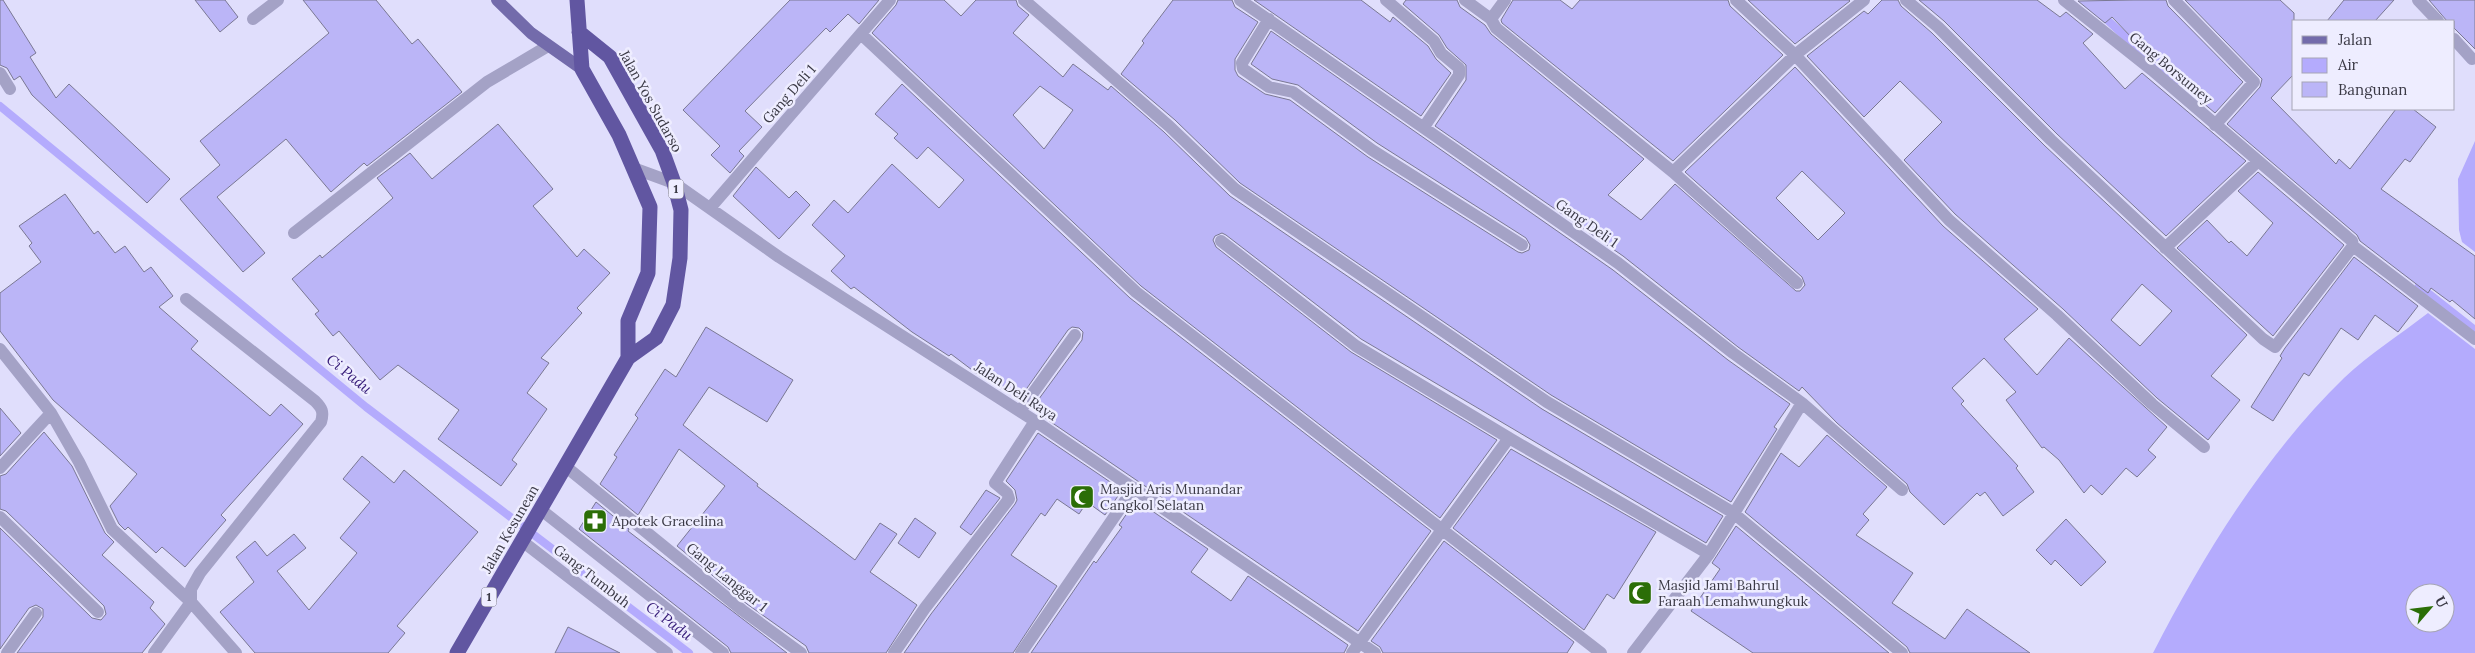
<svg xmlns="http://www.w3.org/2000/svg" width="2475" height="653" viewBox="0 0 2475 653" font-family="Lora,serif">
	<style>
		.water { fill: #b4abfd; fill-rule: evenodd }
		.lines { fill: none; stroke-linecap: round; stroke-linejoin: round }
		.stream { stroke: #b4abfd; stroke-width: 8 }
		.building { fill: #bbb5f7; stroke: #7a7893; fill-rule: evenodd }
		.minor { stroke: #a4a2c6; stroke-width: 12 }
		.major { stroke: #736bab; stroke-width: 12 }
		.highway { stroke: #6156a1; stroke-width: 15 }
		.labels { text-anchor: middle; stroke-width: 5; stroke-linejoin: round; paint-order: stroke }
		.shield { fill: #eeedff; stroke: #706f7d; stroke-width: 1 }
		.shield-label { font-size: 12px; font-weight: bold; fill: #3a3945 }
		.street-label { font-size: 14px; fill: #3a3945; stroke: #eeedff }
		.poi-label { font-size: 14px; fill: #3a3945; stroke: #eeedff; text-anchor: start }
		.water-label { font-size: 15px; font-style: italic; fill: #371d79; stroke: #eeedff }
	</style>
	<rect width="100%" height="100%" fill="#e0defc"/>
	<!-- water -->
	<path class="water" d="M2475,141V252L2462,242L2459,230L2458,179Z
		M2428,313L2475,349V653H2153C2204,554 2264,456 2344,378C2369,354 2401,334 2428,313ZM2415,593H2445V623H2415Z"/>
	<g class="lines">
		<!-- stream -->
		<path class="stream" d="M2102,15L2174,82
			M0,106L366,407L689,653
			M2419,286L2475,330"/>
	</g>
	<!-- building -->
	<path class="building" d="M0,0H3L36,53L30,57L56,98L69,84L170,179L147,203L32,95L20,76L14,80L7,68L0,65Z
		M195,0H225L238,17L220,32Z
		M303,0H376L412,44L418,39L462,92L367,166L364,163L331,192L286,139L217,197L265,253L243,272L180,199L220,165L200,141L329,33Z
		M790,0H879L859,24L848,14L830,32L826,28L745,111L762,127L739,151L744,156L730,173L711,155L720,146L683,110Z
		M898,0H944L961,16L976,0H1016L1018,6L1029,15L1013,33L1063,77L1073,64L1108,90L1111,86L1164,132L1230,196L1542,409L1723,516L1706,543L1361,339L1226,235L1222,233L1215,236L1213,240L1216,247L1351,352L1497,440L1440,518L1141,286L872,33L896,5ZM1040,86L1073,110L1044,149L1013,115Z
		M1173,0H1232L1235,7L1258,22L1235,59V70L1238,76L1265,94L1290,100L1368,157L1518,252L1522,253L1529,250L1530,245L1526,238L1377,143L1298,85L1272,79L1251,64L1271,31L1613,270L1728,360L1790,404L1774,427L1777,429L1731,502L1551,395L1240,183L1175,120L1121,74L1144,43L1142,41Z
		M1254,0H1361L1390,22L1393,17L1428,46L1436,59L1451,73L1421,116Z
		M1406,0H1457L1460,7L1485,25L1491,34L1644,159L1608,195L1641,220L1675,184L1796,291H1800L1805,285L1802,277L1685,172L1795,67L1943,226L2038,309L2004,339L2037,375L2069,338L2167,427L2148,450L2156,457L2137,477L2126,468L2102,495L2091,485L2084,493L2059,460L2044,447L2042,448L2006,400L2016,392L1984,358L1952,388L1964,401L1961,404L2018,466L2016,468L2034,492L2003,516L1985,492L1980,496L1977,493L1944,525L1910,492L1907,484L1837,423L1802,387L1799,391L1738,347L1623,256L1435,126L1466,80V65L1447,48L1439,35L1403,4ZM1802,171L1845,213L1818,240L1776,198Z
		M1513,0H1560L1572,9L1580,0H1728L1730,6L1783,55L1673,161L1502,23L1501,20Z
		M1748,0H1849L1850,1L1795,44Z
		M1882,0H1898L1901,6L1932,33L2045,146L2247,335L2211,376L2240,400L2208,440L2157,398L2063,309L1955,214L1904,160L1942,122L1900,81L1864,117L1807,56L1864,11L1868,14ZM2142,284L2172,311L2140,346L2111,320Z
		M1919,0H2037L2060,17L2066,12L2093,34L2083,43L2125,89L2142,73L2246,161L2166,236L2057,134L1944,21Z
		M2134,0H2166L2168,6L2243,82L2215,113L2155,62L2112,17L2105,23L2078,1Z
		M2185,0H2280L2294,13V74L2271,98L2336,164L2339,159L2350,169L2396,109H2413L2436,127L2410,162L2405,159L2381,189L2475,256V319L2452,300L2450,302L2431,288L2428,293L2360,241L2357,235L2227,124L2260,87L2262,79Z
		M2344,0H2394L2375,21H2327Z
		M2429,0H2475V49L2454,28V21H2447Z
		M902,84L1130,298L1431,531L1358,631L1048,420L1033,407L1082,340L1083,332L1079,328L1072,327L1068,330L1020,398L1007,388L1005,391L983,373L980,376L951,354L949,356L912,332L854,287L851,289L831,271L845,256L812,225L834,200L848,213L892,164L939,208L964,180L928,147L917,159L894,138L898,134L875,114Z
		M498,124L553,189L533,206L577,257L584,249L610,273L577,308L582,313L541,358L549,363L527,393L547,409L512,460L517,464L501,486L438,439L459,410L398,365L380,380L339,331L333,336L315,314L319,311L292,279L320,255L322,258L393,198L377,178L410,153L432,179Z
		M756,167L789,198L796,191L810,205L779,239L733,196Z
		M2258,172L2344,245L2273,336L2177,248L2207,220L2229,243L2231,241L2247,256L2273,223L2238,191Z
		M65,194L94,234L98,231L115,253L125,246L144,272L151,267L173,296L159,307L198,341L191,349L270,416L281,404L303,424L221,515L226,520L185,567L162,547L156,553L128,527L125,530L119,524L110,506L137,474L53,400L0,331V293L41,262L29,246L32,243L19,226Z
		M2354,257L2418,306L2398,332L2375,315L2358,340L2341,328L2309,376L2304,373L2273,421L2251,407L2282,358L2280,356L2285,348Z
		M706,327L793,380L767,422L709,387L683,425L758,484L757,486L855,560L880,523L897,534L870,572L917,605L886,653H809L806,646L747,604L677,546L725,486L679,449L638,515L600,484L617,457L614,455L638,418L635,415L665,369L676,377Z
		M0,408L21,433L0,456Z
		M44,432L72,466L105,533L114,542L102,555L154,602L150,608L165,624L142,653H17L43,617V609L36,605L29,608L0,649V528L92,618L101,620L106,614L104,606L6,511L0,509V476L6,474Z
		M1038,433L1122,490L1105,515L1087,502L1079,514L1057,499L1045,516L1041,513L1011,555L1057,586L1013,653H904L931,614L1015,504L1017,500L1015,490L1006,481Z
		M1827,435L1887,487L1863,514L1869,520L1856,535L1913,573L1892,603L1945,639L1967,609L2030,653H1910L1907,647L1745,512L1781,453L1799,467Z
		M1511,449L1656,532L1614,599L1607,594L1584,630L1453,528Z
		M362,456L394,483L404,470L478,532L397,626L405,633L388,653H255L220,612L254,582L236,557L255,541L267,556L294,534L306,548L277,571L309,610L357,553L340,538L370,502L343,479Z
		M986,490L1000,498L971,535L960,527Z
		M1136,500L1208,549L1191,572L1231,601L1248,576L1348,645L1344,653H1031L1094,561L1096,563L1122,527L1119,525Z
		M596,502L629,529L628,531L787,653H731L728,647L579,529Z
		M915,518L936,533L919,558L898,543Z
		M2066,519L2106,562L2081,586L2055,560L2051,565L2036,550Z
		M1736,526L1889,653H1753L1691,611L1720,569L1712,563Z
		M1444,541L1574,642L1567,653H1383L1380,647L1371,641Z
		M568,627L620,653H555Z"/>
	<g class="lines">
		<!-- minor -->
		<path class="minor" d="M1024,0L1169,126L1235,189L1547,402L1732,512L1902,653
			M1240,0L1618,263L1733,353L1802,403L1902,490
			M1386,0L1434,41L1441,53L1459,68V75L1424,127
			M1465,0L1491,19L1496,28L1673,172L1797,283
			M1736,0L1795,55L1949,220L2057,315L2152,404L2204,447
			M1906,0L1938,27L2051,140L2263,339L2275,347L2353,246L2352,241L2152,70L2064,0
			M2174,0L2254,82L2215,125
			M2418,0L2438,21
			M253,19L278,0
			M1269,19L1242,63L1243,69L1269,87L1293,92L1372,150L1522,245
			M1491,19L1505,0
			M861,34L1136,292L1601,653
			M2454,39L2472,59
			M0,73L10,89
			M633,168L674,183L779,257L1035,421L1375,653
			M1673,172L1795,55L1864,0
			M710,208L890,0
			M294,233L487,82L548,46
			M1221,241L1356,346L1509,438
			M2353,246L2475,339
			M2165,248L2257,162
			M0,349L51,413L79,462L112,529L191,602L236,653
			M1020,411L1075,335
			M565,466L742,610L801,653
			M0,468L51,413
			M540,509L723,653
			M0,517L98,612
			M522,541L667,653
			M7,653L36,613
			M154,653L191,602V589L200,573L321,422C324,412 322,408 315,401L186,299
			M894,653L925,608L1009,499L1007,493L995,483L1035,421
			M1021,653L1134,488
			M1352,653L1509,438L1709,554
			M1633,653L1709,554L1802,403"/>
		<!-- major -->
		<path class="major" d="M497,0L531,33L582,69"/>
		<!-- highway -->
		<path class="highway" d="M577,0L582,69L619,135L650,207L648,273L628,321V358
			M457,653L628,358L656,338L673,305L680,258L681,210L674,183L662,150L610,57L579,32"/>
	</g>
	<!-- icons -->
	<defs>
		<symbol id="mosque-square" viewBox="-11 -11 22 22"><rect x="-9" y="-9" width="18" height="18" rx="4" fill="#2b6e07" stroke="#eeedff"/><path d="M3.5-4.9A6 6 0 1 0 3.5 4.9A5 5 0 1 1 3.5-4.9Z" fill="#fff"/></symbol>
		<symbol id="pharmacy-square" viewBox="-11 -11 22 22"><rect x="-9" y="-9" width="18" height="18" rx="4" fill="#2b6e07" stroke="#eeedff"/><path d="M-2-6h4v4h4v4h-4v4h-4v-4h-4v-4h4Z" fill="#fff"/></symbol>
	</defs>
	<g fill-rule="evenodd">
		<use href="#mosque-square" x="1068" y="483" width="28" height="28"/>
		<use href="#pharmacy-square" x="581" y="507" width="28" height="28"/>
		<use href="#mosque-square" x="1626" y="579" width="28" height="28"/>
	</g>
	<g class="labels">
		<!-- shield labels -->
		<g class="shield">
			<rect x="668.5" y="179.5" width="15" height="19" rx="4"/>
			<rect x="481.5" y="587.5" width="15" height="19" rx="4"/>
		</g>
		<g class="shield-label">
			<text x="676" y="193">1</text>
			<text x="489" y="601">1</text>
		</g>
		<!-- street labels -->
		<g class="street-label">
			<text transform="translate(2171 68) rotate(40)" y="5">Gang Borsumey</text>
			<text transform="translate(789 94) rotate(-49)" y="5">Gang Deli 1</text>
			<text transform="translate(651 101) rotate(61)" y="5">Jalan Yos Sudarso</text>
			<text transform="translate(1587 223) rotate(35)" y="5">Gang Deli 1</text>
			<text transform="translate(1016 391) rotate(33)" y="5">Jalan Deli Raya</text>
			<text transform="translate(510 529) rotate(-60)" y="5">Jalan Kesunean</text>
			<text transform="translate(592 576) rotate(38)" y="5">Gang Tumbuh</text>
			<text transform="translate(727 577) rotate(39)" y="5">Gang Langgar 1</text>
		</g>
		<!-- poi labels -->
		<g class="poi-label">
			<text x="1100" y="494">Masjid Aris Munandar<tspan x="1100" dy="16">Cangkol Selatan</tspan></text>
			<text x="612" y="526">Apotek Gracelina</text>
			<text x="1658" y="590">Masjid Jami Bahrul<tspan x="1658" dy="16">Faraah Lemahwungkuk</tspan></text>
		</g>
		<!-- water labels -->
		<g class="water-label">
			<text transform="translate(349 374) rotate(39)" y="5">Ci Padu</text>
			<text transform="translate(669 621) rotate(37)" y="5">Ci Padu</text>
		</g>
	</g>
	<!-- legend -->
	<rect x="2292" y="20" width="162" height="90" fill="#eeedff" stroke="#a6a5b5"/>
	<rect x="2302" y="36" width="25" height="8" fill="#736bab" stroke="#a6a5b5"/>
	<text x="2338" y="45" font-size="15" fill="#3a3945">Jalan</text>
	<rect x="2302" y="58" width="25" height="15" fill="#b4abfd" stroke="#a6a5b5"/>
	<text x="2338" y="70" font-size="15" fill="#3a3945">Air</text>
	<rect x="2302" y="82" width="25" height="15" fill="#bbb5f7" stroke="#a6a5b5"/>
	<text x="2338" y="95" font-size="15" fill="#3a3945">Bangunan</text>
	<!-- north arrow -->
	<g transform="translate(2430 608) rotate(62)"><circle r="24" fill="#eeedff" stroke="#a6a5b5"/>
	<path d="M0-4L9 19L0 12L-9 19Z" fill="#2b6e07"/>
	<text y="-8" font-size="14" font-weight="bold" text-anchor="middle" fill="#3a3945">U</text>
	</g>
</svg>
